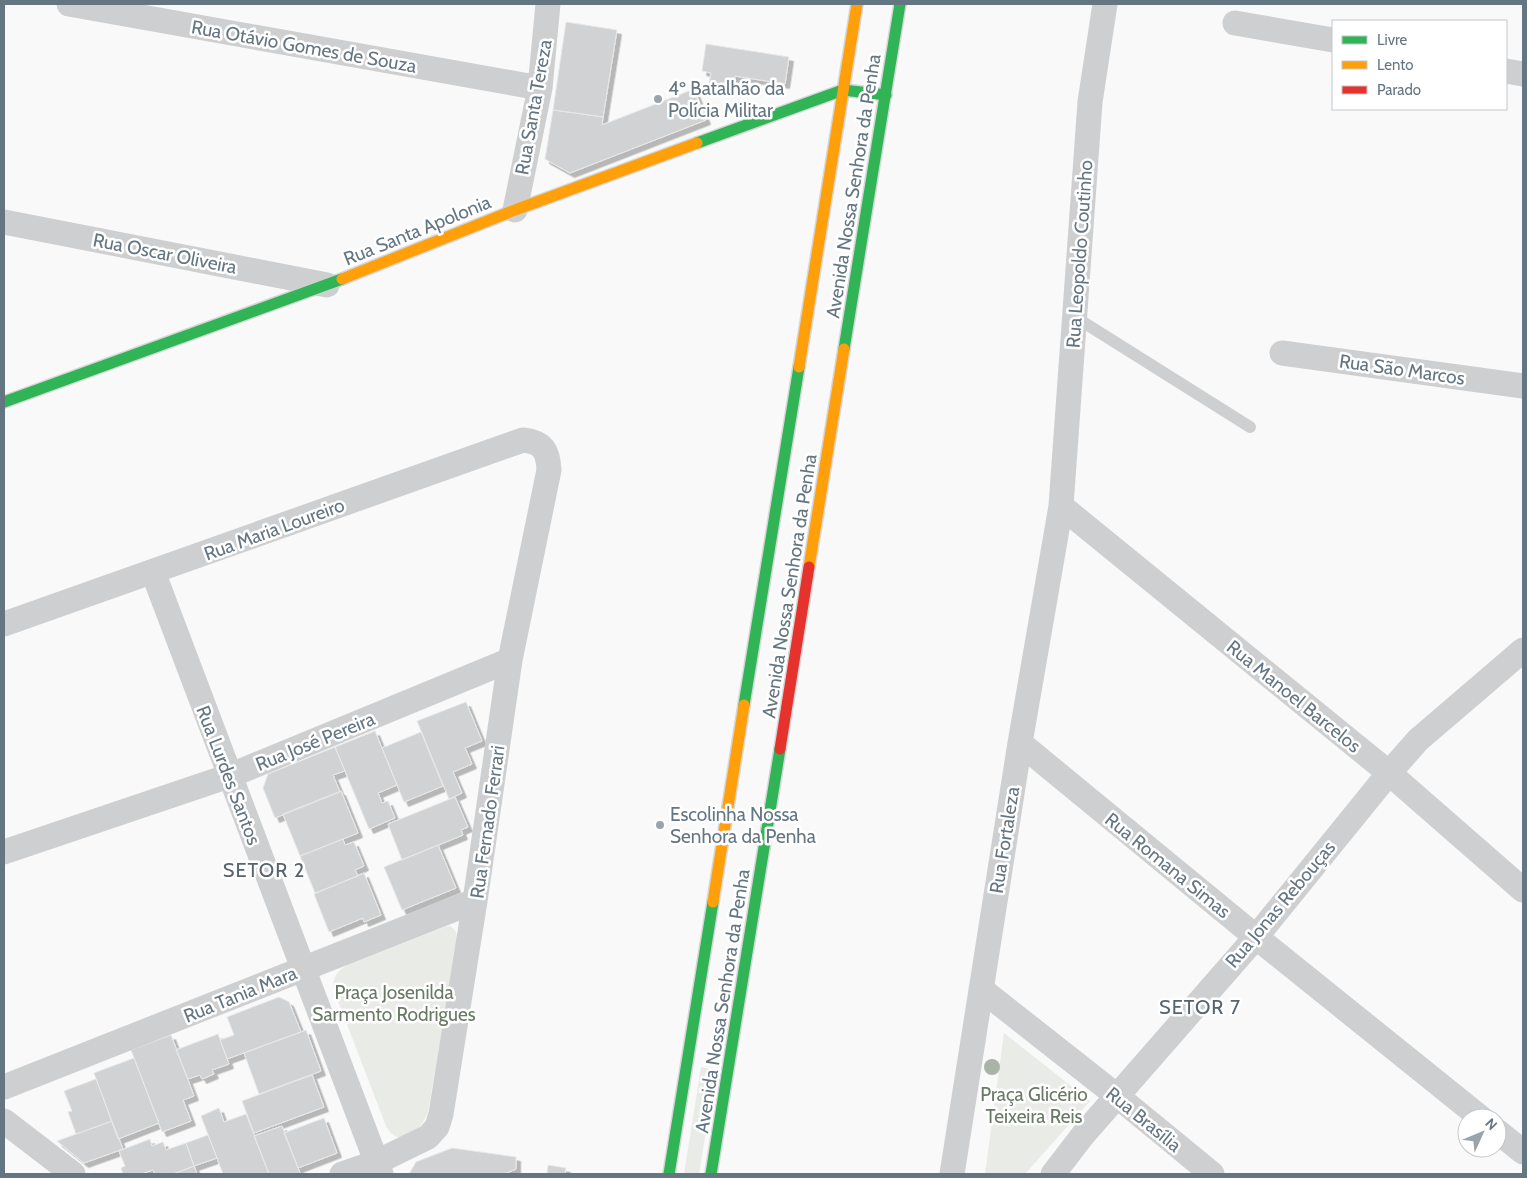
<svg xmlns="http://www.w3.org/2000/svg" width="1527" height="1178" viewBox="0 0 1527 1178" font-family="Cabin,sans-serif">
	<style>
		.green { fill: #e8ebe6 }
		.building { fill: #d0d2d3; stroke: #e8e8e8; filter: url(#shadow) }
		.lines { fill: none; stroke-linecap: round; stroke-linejoin: round }
		.fast-casing { stroke: #d5d6d7; stroke-width: 14 }
		.slow-casing { stroke: #d5d6d7; stroke-width: 14 }
		.jam-casing { stroke: #d5d6d7; stroke-width: 14 }
		.lane { stroke: #cecfd0; stroke-width: 12 }
		.street { stroke: #cecfd0; stroke-width: 25 }
		.fast { stroke: #30b455; stroke-width: 11 }
		.slow { stroke: #ff9f0a; stroke-width: 11 }
		.jam { stroke: #e5322d; stroke-width: 11 }
		.tree { fill: #a9b3a7 }
		.poi-dot { fill: #99a4ac; stroke: #fff; stroke-width: 2 }
		.labels { text-anchor: middle; stroke-width: 5; stroke-linejoin: round; paint-order: stroke }
		.street-label { font-size: 19px; fill: #657683; stroke: #fff }
		.poi-label { font-size: 19px; fill: #657683; stroke: #fff; text-anchor: start }
		.park-label { font-size: 19px; fill: #687a64; stroke: #fff }
		.neighbourhood-label { font-size: 20px; letter-spacing: 1px; fill: #57646e; stroke: #fff }
	</style>
	<defs>
		<filter id="shadow"><feDropShadow dx="4.5" dy="4.5" stdDeviation="0" flood-color="#0004"/></filter>
	</defs>
	<rect width="100%" height="100%" fill="#f9f9f9"/>
	<!-- green -->
	<path class="green" d="M450,926C456,930 457,933 457,940L428,1112C422,1130 399,1151 386,1126L333,988C333,976 338,970 349,964L445,927Z
		M1004,1033L1090,1101L1025,1174H985Z
		M701,1067L716,1070L699,1174H684Z"/>
	<!-- building -->
	<path class="building" d="M566,22L617,30L603,117L553,110Z
		M706,44L789,57L785,84L735,76L732,92L708,88L711,73L702,71Z
		M694,89L706,120L570,173L545,159L553,110L603,117L602,125Z
		M466,702L482,741L465,748L472,764L453,772L462,793L449,799L417,721Z
		M375,731L397,785L378,793L382,803L388,801L395,818L369,829L335,747Z
		M421,732L443,786L404,802L382,748Z
		M335,747L345,771L333,775L340,792L275,818L263,788L268,774Z
		M341,791L358,833L300,856L283,814Z
		M455,797L468,827L461,830L463,835L402,860L388,824Z
		M343,839L345,845L354,842L364,866L355,870L358,876L315,893L300,856Z
		M438,845L456,888L402,910L384,867Z
		M364,873L381,915L364,922L363,918L329,932L314,894Z
		M279,997L289,1002L301,1032L227,1059L220,1040L234,1035L227,1017Z
		M306,1030L321,1071L259,1094L244,1053Z
		M218,1034L229,1064L212,1070L214,1074L202,1079L200,1075L188,1079L176,1050Z
		M171,1035L194,1096L183,1100L191,1121L162,1132L131,1050Z
		M134,1058L159,1123L118,1139L94,1073Z
		M312,1075L324,1107L254,1133L242,1101Z
		M96,1079L112,1121L76,1134L68,1112L72,1111L64,1091Z
		M219,1108L224,1122L246,1114L269,1174H223L201,1116Z
		M324,1118L337,1153L298,1168L284,1133Z
		M112,1121L123,1149L84,1163L57,1141Z
		M282,1126L300,1173L297,1174H269L254,1136Z
		M208,1135L217,1158L194,1166L186,1143Z
		M150,1139L152,1146L163,1142L166,1150L186,1143L194,1166L173,1174H155L153,1170L141,1174H123L121,1168L125,1166L119,1151Z
		M452,1148L516,1157V1169L504,1174H409L416,1162Z
		M548,1165L566,1168L565,1174H547Z
		M194,1166L197,1174H173Z"/>
	<g class="lines">
		<defs>
			<path id="fast" d="M697,143L843,90L886,95
				M844,349L900,4
				M4,402L342,279
				M744,705L799,367
				M669,1174L713,902
				M711,1174L780,749"/>
			<path id="slow" d="M342,279L515,210L697,143
				M799,367L857,4
				M809,567L844,349
				M713,902L744,705"/>
			<path id="jam" d="M780,749L809,567"/>
		</defs>
		<!-- fast casing -->
		<use href="#fast" class="fast-casing"/>
		<!-- slow casing -->
		<use href="#slow" class="slow-casing"/>
		<!-- jam casing -->
		<use href="#jam" class="jam-casing"/>
		<!-- lane -->
		<path class="lane" d="M1075,317L1250,427"/>
		<!-- street -->
		<path class="street" d="M69,4L540,88
			M1235,23L1333,40
			M1506,71L1523,74
			M515,210L540,88L548,4
			M4,222L327,285
			M1282,353L1523,386
			M1061,506L1389,773L1523,890
			M153,572L381,1174
			M4,624L523,440C543,442 548,451 549,470L510,660L475,901L441,1114L437,1127L428,1137L377,1162L342,1174
			M1020,743L1256,937L1481,1118
			M4,852L229,776L510,660
			M981,989L1117,1096L1212,1174
			M4,1087L475,901
			M4,1121L73,1174
			M1497,1131L1523,1152
			M952,1174L1020,743L1061,506L1090,102L1105,4
			M1053,1174L1083,1135L1256,937L1389,773L1418,740L1523,650"/>
		<!-- fast -->
		<use href="#fast" class="fast"/>
		<!-- slow -->
		<use href="#slow" class="slow"/>
		<!-- jam -->
		<use href="#jam" class="jam"/>
	</g>
	<!-- trees -->
	<circle class="tree" cx="992" cy="1067" r="8"/>
	<!-- markers -->
	<g class="poi-dot">
		<circle cx="658" cy="99" r="5"/>
		<circle cx="660" cy="825" r="5"/>
	</g>
	<g class="labels">
		<!-- street labels -->
		<g class="street-label">
			<text transform="translate(304 46) rotate(10)" y="7">Rua Otávio Gomes de Souza</text>
			<text transform="translate(533 107) rotate(-80)" y="7">Rua Santa Tereza</text>
			<text transform="translate(853 186) rotate(-81)" y="7">Avenida Nossa Senhora da Penha</text>
			<text transform="translate(417 230) rotate(-22)" y="7">Rua Santa Apolonia</text>
			<text transform="translate(165 253) rotate(11)" y="7">Rua Oscar Oliveira</text>
			<text transform="translate(1079 254) rotate(-86)" y="7">Rua Leopoldo Coutinho</text>
			<text transform="translate(1402 369) rotate(8)" y="7">Rua São Marcos</text>
			<text transform="translate(274 529) rotate(-20)" y="7">Rua Maria Loureiro</text>
			<text transform="translate(789 586) rotate(-81)" y="7">Avenida Nossa Senhora da Penha</text>
			<text transform="translate(1294 696) rotate(39)" y="7">Rua Manoel Barcelos</text>
			<text transform="translate(315 741) rotate(-22)" y="7">Rua José Pereira</text>
			<text transform="translate(229 775) rotate(69)" y="7">Rua Lurdes Santos</text>
			<text transform="translate(487 822) rotate(-82)" y="7">Rua Fernado Ferrari</text>
			<text transform="translate(1004 840) rotate(-81)" y="7">Rua Fortaleza</text>
			<text transform="translate(1168 865) rotate(39)" y="7">Rua Romana Simas</text>
			<text transform="translate(1280 904) rotate(-50)" y="7">Rua Jonas Rebouças</text>
			<text transform="translate(240 994) rotate(-22)" y="7">Rua Tania Mara</text>
			<text transform="translate(722 1001) rotate(-81)" y="7">Avenida Nossa Senhora da Penha</text>
			<text transform="translate(1144 1119) rotate(39)" y="7">Rua Brasília</text>
		</g>
		<!-- poi labels -->
		<g class="poi-label">
			<text x="668" y="95">4º Batalhão da<tspan x="668" dy="22">Polícia Militar</tspan></text>
			<text x="670" y="821">Escolinha Nossa<tspan x="670" dy="22">Senhora da Penha</tspan></text>
		</g>
		<!-- park labels -->
		<g class="park-label">
			<text x="394" y="999">Praça Josenilda<tspan x="394" dy="22">Sarmento Rodrigues</tspan></text>
			<text x="1034" y="1101">Praça Glicério<tspan x="1034" dy="22">Teixeira Reis</tspan></text>
		</g>
		<!-- neighbourhood labels -->
		<g class="neighbourhood-label">
			<text x="264" y="877">SETOR 2</text>
			<text x="1200" y="1014">SETOR 7</text>
		</g>
	</g>
	<!-- border -->
	<rect width="1527" height="1178" fill="none" stroke="#657683" stroke-width="10"/>
	<!-- legend -->
	<rect x="1332" y="20" width="175" height="90" fill="#ffffff" stroke="#c1c8cd"/>
	<rect x="1342" y="36" width="25" height="8" fill="#30b455" stroke="#c1c8cd"/>
	<text x="1377" y="45" font-size="15" fill="#657683">Livre</text>
	<rect x="1342" y="61" width="25" height="8" fill="#ff9f0a" stroke="#c1c8cd"/>
	<text x="1377" y="70" font-size="15" fill="#657683">Lento</text>
	<rect x="1342" y="86" width="25" height="8" fill="#e5322d" stroke="#c1c8cd"/>
	<text x="1377" y="95" font-size="15" fill="#657683">Parado</text>
	<!-- north arrow -->
	<g transform="translate(1482 1133) rotate(46)"><circle r="24" fill="#ffffff" stroke="#c1c8cd"/>
	<path d="M0-4L9 19L0 12L-9 19Z" fill="#99a4ac"/>
	<text y="-8" font-size="14" font-weight="bold" text-anchor="middle" fill="#657683">N</text>
	</g>
</svg>
